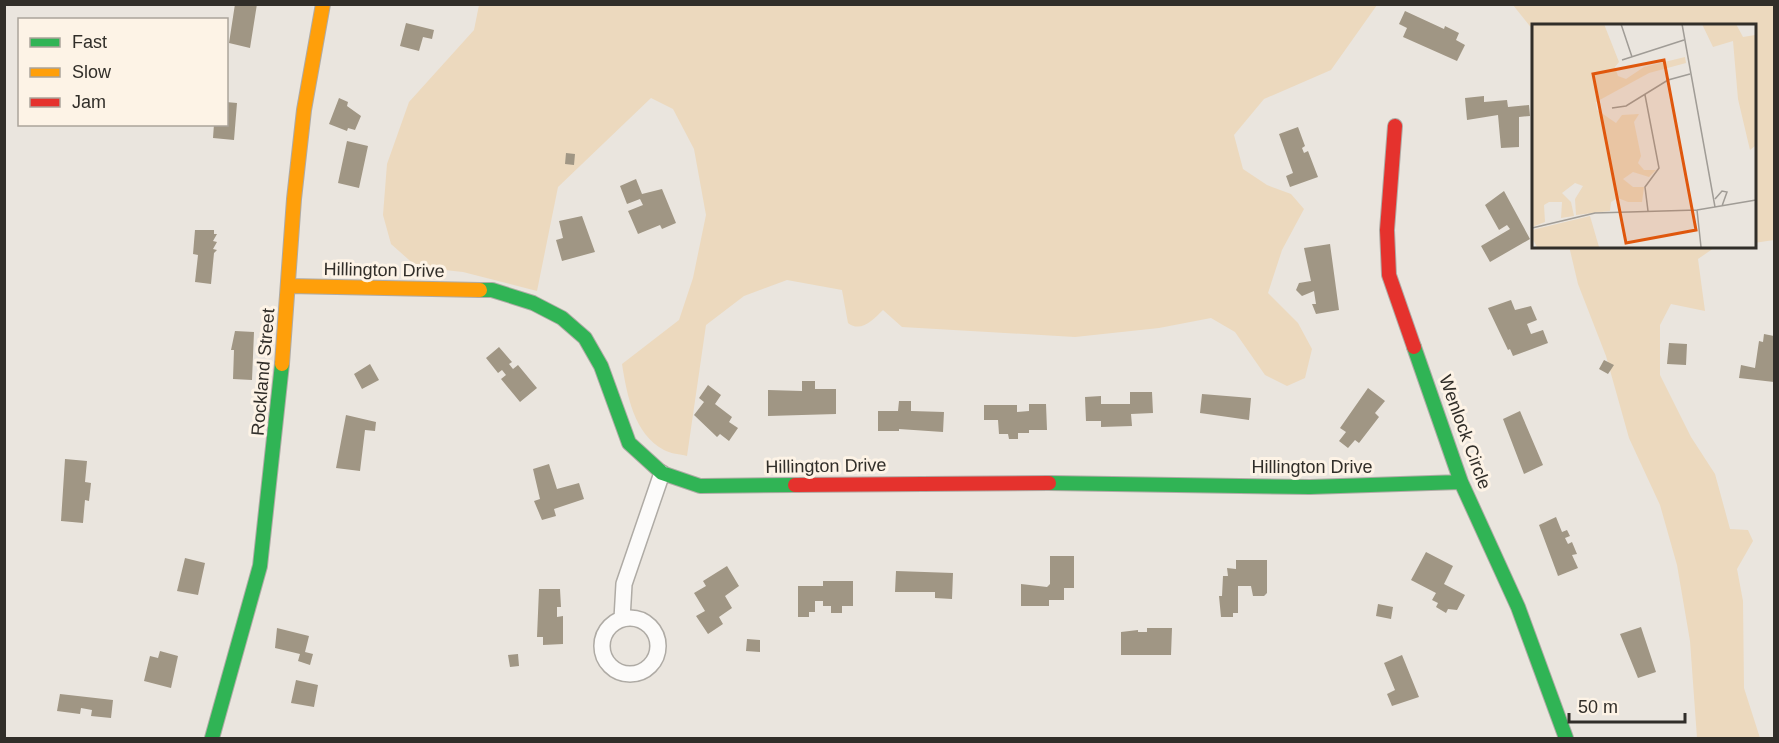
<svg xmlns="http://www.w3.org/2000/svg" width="1779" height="743" viewBox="0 0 1779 743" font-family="Arial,sans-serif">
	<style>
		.green { fill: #ecd9be }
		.building { fill: #a09684 }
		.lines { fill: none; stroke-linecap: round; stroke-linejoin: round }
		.street-casing { stroke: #afaba5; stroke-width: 18 }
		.fast-casing { stroke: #afaba5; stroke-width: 16 }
		.slow-casing { stroke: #afaba5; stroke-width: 16 }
		.jam-casing { stroke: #afaba5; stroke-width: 16 }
		.street { stroke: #fcfbfa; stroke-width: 15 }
		.fast { stroke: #30b455; stroke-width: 14 }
		.slow { stroke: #ff9f0a; stroke-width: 14 }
		.jam { stroke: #e5322d; stroke-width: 14 }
		.labels { text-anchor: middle; stroke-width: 6; stroke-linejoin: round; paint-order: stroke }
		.street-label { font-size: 18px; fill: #312e29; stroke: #fdf3e6 }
		.inset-road { fill: none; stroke: #a09c96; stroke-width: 1.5 }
		.view { fill: #df570d; fill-opacity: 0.15; stroke: #df570d; stroke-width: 3 }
		.inset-edge { fill: none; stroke: #312e29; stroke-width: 3 }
	</style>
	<rect width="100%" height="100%" fill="#eae5de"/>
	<!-- green -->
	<path class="green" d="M479,5H1377L1331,70L1264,99L1234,135L1243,169L1267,185L1291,194L1304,209L1282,250L1268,293L1298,323L1312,349L1305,378L1287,386L1265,375L1235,332L1211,318L1159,328L1075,337L902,327L883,310C873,320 861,333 848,323L842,290L787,280L744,296L706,325L687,456C680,454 671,454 664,450C634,434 627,395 622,364L679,320L693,278L706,215L694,149L673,109L651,98L558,187L537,291L463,272L417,267L391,244L383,215L387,164L409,102L474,30Z
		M1513,5H1774V240L1754,243V26H1533V30Z
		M1569,246H1730L1714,248L1698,259L1705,311L1671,304L1660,325V375L1691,437L1715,474L1730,529L1748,530L1753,541L1737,569L1743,601L1744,688L1760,738H1697L1690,641L1677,565L1660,505L1629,438L1606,356L1578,284Z"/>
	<!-- building -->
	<path class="building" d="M235,4H257L250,48L229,43Z
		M1405,11L1444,29L1445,26L1459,33L1456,40L1465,45L1457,61L1403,37L1407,28L1399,24Z
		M406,23L434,30L432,39L423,37L419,51L400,46Z
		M1484,96V102L1507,100L1508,107L1529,105L1530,116L1519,117V147L1501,148L1498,115L1467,120L1465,98Z
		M339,98L348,102L347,106L361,116L355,130L348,128L347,131L329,124Z
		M226,102L237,103L234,140L213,138L214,124H226Z
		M1298,127L1305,146L1302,148L1304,153L1308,151L1318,177L1290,187L1286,176L1293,173L1279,134Z
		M347,141L368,146L359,188L338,183Z
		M566,153L575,154L574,165L565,164Z
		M636,179L642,194L662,189L676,223L662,229L660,225L638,234L628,211L643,205L640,199L627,204L620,186Z
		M1504,191L1530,239L1490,262L1481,246L1510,229L1507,225L1499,230L1485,205Z
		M582,216L595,252L562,261L556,240L563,238L559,221Z
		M195,230H214V234H217L213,241L217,242L213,249L217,250L214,253L211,284L195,282L198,255L193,254Z
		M1330,244L1339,310L1316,314L1312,304H1316L1314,291L1302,296L1296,290L1299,283L1311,281L1304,248Z
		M1511,300L1515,310L1531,306L1537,320L1527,324L1531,334L1543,330L1548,343L1513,356L1510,349L1508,350L1488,308Z
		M235,331L254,332L252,380L233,379L234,350H231Z
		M1764,334L1774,336V382L1739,378L1741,365L1755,368L1759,341L1763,342Z
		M1669,343L1687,344L1686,365L1667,364Z
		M499,347L512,362L509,364L513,369L518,365L537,388L520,402L501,379L506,375L502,370L498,373L486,358Z
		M1604,360L1614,365L1608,374L1599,369Z
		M370,364L379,380L362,389L354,374Z
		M802,381H815V389H836V414L768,416V390L802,391Z
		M708,385L721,395L715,404L732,417L729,422L738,428L729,441L720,434L717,437L694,415L704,402L699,398Z
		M1368,388L1385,401L1375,413L1379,417L1359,443L1355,440L1348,448L1339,441L1346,432L1340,428Z
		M1130,392H1152L1153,413L1131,414L1132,426L1101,427V421H1086L1085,397L1101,396V404H1130Z
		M1202,394L1251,398L1249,420L1200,413Z
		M899,401H911V411L944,412L943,432L899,429V431H878V411H898Z
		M1029,404H1046L1047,430H1029V433H1018V439H1009L1008,434H999L998,420H984V405H1017V412L1029,411Z
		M1520,411L1543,465L1524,474L1503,419Z
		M346,415L376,422L375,431L365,430L360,471L336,468Z
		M65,459L87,461L85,482L91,483L89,501L85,500L83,523L61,521Z
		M549,464L557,489L579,483L584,499L554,509L556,516L542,520L534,501L540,499L533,469Z
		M1556,517L1562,532L1567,530L1570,536L1565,538L1568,544L1572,542L1577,554L1572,555L1578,568L1558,576L1539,525Z
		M1426,552L1453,566L1444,584L1465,595L1457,610L1448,609L1446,613L1436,607L1438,603L1432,600L1436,593L1411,580Z
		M1050,556H1074V588H1064V600H1049V606H1021V584L1047,587L1050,584Z
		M185,558L205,563L198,595L177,591Z
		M1236,560H1267V593L1264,596H1253L1251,586H1238V613H1233V617H1221L1219,596H1222L1223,576H1228L1227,568L1236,569Z
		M727,566L739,586L725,596L732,608L719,617L723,624L708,634L696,616L705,611L694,593L706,586L703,581Z
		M896,571L953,573L952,599L935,598V592H895Z
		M823,581H853V606H842V613H831V606H823V601H815V612H809V617H798V586H823Z
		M539,589H560L561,607H557V617L563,616V644L543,645V637H537Z
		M1378,604L1393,607L1391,619L1376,616Z
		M1641,627L1656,672L1638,678L1620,634Z
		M277,628L309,636L305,652L313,654L310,665L298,661L300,654L275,648Z
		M1147,628H1172L1171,655H1121V632L1138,630V632H1147Z
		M747,639L760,640V652L746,651Z
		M160,651L178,656L171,688L144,681L150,656L158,658Z
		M518,654L519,666L510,667L508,655Z
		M1402,655L1419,697L1392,706L1387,694L1395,690L1384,663Z
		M296,680L318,685L314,707L291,703Z
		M60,694L113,700L111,718L91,716L92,710L81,708L80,714L57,711Z"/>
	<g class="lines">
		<defs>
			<path id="street" d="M602 646a28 28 0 1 1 56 0a28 28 0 1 1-56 0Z
				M622,619L624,584L662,473"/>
			<path id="fast" d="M480,290H492L533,303L562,318L585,338L601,366L629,443L662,473L700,486L795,485
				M1414,347L1461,482L1518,607L1566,738
				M1049,483L1310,487L1461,482
				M212,738L260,566L282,364"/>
			<path id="slow" d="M289,286L480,290
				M282,364L294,199L304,110L323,4"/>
			<path id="jam" d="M1395,126L1387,230L1389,275L1414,347
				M795,485L1049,483"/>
		</defs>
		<!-- street casing -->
		<use href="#street" class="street-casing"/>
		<!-- fast casing -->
		<use href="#fast" class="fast-casing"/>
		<!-- slow casing -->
		<use href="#slow" class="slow-casing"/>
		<!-- jam casing -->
		<use href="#jam" class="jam-casing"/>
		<!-- street -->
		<use href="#street" class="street"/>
		<!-- fast -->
		<use href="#fast" class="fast"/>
		<!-- slow -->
		<use href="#slow" class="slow"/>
		<!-- jam -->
		<use href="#jam" class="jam"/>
	</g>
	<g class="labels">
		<!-- street labels -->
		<g class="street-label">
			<text transform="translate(384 270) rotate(1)" y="6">Hillington Drive</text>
			<text transform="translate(263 372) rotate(-85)" y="6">Rockland Street</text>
			<text transform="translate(1465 432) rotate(70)" y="6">Wenlock Circle</text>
			<text transform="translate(826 466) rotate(-1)" y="6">Hillington Drive</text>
			<text x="1312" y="473">Hillington Drive</text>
		</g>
	</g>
	<!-- overview -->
	<g transform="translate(1532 24)">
		<rect width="224" height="224" fill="#eae5de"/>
		<path d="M0,0H72L87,38L83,43L86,52L94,55L112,43L153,33L154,39L117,49L64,78L65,86L84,99L90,91L107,90L102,98L109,132L106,139L112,146H124L117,153L101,148L91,155L101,163H112L110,178H96L86,174L79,178L78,187L44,191L43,175L51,162L43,159L30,169L39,178L42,192L29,194L30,178H17L12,181L13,198L0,203ZM170,0H204L211,13L223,11V122L218,126L206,75L201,17L181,23ZM58,192L67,223H5L0,214V206Z" fill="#ecd9be"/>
		<path class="inset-road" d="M89,0L100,33M150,0L183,183M90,36L152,16M113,71L127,144L113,163L116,187M80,84L94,82L136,56L158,50M183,175L190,167L195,168L190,182M165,186L169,223M0,204L63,189L165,186L224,176"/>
		<path class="view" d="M132,36L164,206L94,219L61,50Z"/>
		<rect width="224" height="224" class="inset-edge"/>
	</g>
	<!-- border -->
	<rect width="1779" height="743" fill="none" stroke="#312e29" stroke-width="12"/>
	<!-- legend -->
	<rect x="18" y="18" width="210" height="108" fill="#fdf3e6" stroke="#aba49a" stroke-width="1.5"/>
	<rect x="30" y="38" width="30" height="9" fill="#30b455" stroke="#aba49a" stroke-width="1.5"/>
	<text x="72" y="48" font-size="18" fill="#312e29">Fast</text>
	<rect x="30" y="68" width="30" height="9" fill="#ff9f0a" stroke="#aba49a" stroke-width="1.5"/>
	<text x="72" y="78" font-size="18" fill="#312e29">Slow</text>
	<rect x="30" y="98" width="30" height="9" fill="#e5322d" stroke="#aba49a" stroke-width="1.5"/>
	<text x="72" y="108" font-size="18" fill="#312e29">Jam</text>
	<!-- scale -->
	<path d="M1569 713v9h116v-9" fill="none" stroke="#312e29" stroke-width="3"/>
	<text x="1578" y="713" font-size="18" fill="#312e29" stroke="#fdf3e6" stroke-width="4.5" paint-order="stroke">50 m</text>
</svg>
